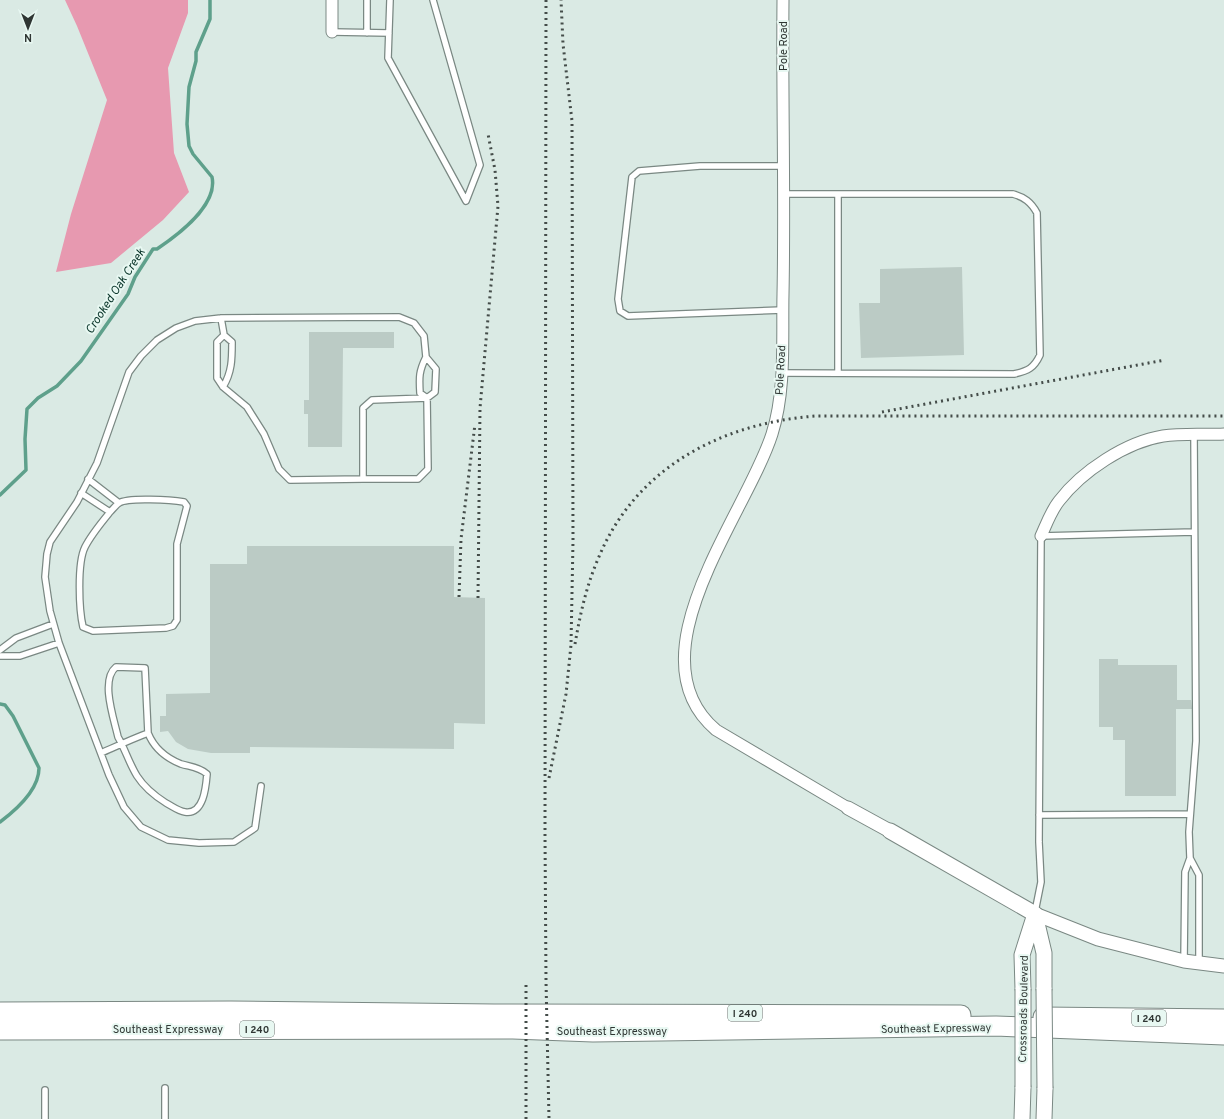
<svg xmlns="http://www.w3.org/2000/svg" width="1224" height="1119" viewBox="0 0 1224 1119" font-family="Overpass,sans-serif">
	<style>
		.forest { fill: #e799b0 }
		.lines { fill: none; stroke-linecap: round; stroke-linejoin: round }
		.stream { stroke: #5ea08b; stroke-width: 3.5 }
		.building { fill: #bbcbc5 }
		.service-casing { stroke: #7a8883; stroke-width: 8 }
		.minor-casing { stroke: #7a8883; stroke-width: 13 }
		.tertiary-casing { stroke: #7a8883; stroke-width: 15 }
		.secondary-casing { stroke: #7a8883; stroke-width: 17 }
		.motorway-casing { stroke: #7a8883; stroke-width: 21 }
		.service { stroke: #fff; stroke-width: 5.5 }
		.minor { stroke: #fff; stroke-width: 11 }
		.tertiary { stroke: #fff; stroke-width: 13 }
		.secondary { stroke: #fff; stroke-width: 15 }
		.motorway { stroke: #fff; stroke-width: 19 }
		.rail { stroke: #444c49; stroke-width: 3; stroke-dasharray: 2 4; stroke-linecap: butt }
		.secondary-bridge-casing { stroke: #7a8883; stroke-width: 17; stroke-linecap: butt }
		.secondary-bridge { stroke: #fff; stroke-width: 15 }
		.labels { text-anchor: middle; stroke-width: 4; stroke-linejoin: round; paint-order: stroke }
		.shield { fill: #e8f8f2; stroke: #66706c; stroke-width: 1 }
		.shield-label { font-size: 10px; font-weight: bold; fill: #2f3633 }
		.street-label { font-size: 11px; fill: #2f3633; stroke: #e8f8f2 }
		.water-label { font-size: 12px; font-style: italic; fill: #083328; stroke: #e8f8f2 }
	</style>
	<rect width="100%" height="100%" fill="#daeae4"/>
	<!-- forest -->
	<path class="forest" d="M65,0H188V13L168,68L174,153L189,192L163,220L111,263L56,272L71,214L107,100L77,26Z"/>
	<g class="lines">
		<!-- stream -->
		<path class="stream" d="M0,495L26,470L25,439L27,409L38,398L57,386L81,361L128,294L135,277L153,249H157C178,235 218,205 212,177L193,154L189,146L187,124L189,87L196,61V52L210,19V0
			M0,704L5,705L13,716L39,768C39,790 16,810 0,822"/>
	</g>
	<!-- building -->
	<path class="building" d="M962,267L964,355L861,358L859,303H880V269Z
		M309,332H394V348H343L342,447H308V414H304V400H309Z
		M247,546H454V597L485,598V724L454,723V749L250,747V753H211L188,749L176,742L168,731L160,732V716H166V694L210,693V564H247Z
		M1099,659H1118V665H1177V700H1191L1192,709H1176V796H1125V740H1113V727H1099Z"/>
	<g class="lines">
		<defs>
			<path id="service" d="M390,0L388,58L466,201L480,165L433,0
				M332,32L389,33
				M367,33V0
				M838,194V373
				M783,310L628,316L620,311L618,299L632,177L639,171L700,166H784
				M221,318L224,335L232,342C232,359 232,372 223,387
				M224,335L217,342V378L223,387L247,407L264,434L279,469L290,480L363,479
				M781,373L1014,374C1028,371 1034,368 1040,355L1037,213C1031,202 1024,197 1013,194H784
				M427,398L428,469L418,479H363V408L372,400Z
				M88,479L119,503
				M81,493L110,512C101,523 91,535 85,547C77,563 79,610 83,627L93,631L166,628L173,626L177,620V544L187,506L184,502C172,500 128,497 119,503C116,505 113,509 110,512
				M0,650L16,638L53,624
				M0,656H20L59,643
				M101,753C117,746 132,739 148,733L145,668L116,667C100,680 114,719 118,737C125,749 129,763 137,776C144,787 155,796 166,803C172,806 178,811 185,812C204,815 206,786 207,774C199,767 191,767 181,764C166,758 154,748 148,733
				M261,786L255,828L234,842L199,843L168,840L141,827L124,807L109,775L59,643L50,611L45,577L47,554L50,542L77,502L97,463L129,372L141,356L157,340L176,328L195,321L221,318L399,317L414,323L424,336L426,357L436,369L435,392L427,398L420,393C419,377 419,371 426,357
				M1039,815L1190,814
				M1190,858L1189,832L1196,741L1194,435
				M1035,912L1041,882L1039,842L1041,536L1194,532
				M1184,961L1185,872L1190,858L1199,875V963
				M165,1088V1119
				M45,1090V1119"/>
			<path id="minor" d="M332,0V32
				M783,0C782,98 785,196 783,294C782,340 786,390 772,434C746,515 629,656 716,730L848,808
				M1041,536C1046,525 1051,511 1059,501C1082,471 1126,442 1163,436C1182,433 1204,435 1224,434"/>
			<path id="tertiary" d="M848,808L890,831
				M1035,914L1098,939L1184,961L1224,966"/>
			<path id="secondary" d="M890,831L1035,914
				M1035,915L1044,953V989
				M1023,989L1022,955L1035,914
				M1022,1119L1023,1087
				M1044,1119L1045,1088"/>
			<path id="motorway" d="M0,1012L231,1011L494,1014L961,1015
				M1043,1017L1224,1019
				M0,1030L513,1029L593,1032L996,1026L1224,1035"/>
		</defs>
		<!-- service casing -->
		<use href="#service" class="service-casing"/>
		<!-- minor casing -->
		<use href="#minor" class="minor-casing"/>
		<!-- tertiary casing -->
		<use href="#tertiary" class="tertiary-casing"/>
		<!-- secondary casing -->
		<use href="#secondary" class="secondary-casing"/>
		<!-- motorway casing -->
		<use href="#motorway" class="motorway-casing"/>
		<!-- service -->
		<use href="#service" class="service"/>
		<!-- minor -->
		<use href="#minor" class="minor"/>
		<!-- tertiary -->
		<use href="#tertiary" class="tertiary"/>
		<!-- secondary -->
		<use href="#secondary" class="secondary"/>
		<!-- motorway -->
		<use href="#motorway" class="motorway"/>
		<!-- rail -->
		<path class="rail" d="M546,0L545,834L546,981L549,1119
			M882,412L1165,360
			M459,597L461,539L475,424
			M478,598L480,408L498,206L495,170L488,134
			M575,644C580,615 586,587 598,559C635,468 721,423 816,416H1224
			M549,778L566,694L571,645L573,541L572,121L563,44L561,0
			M526,1119V983"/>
		<defs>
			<path id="secondary-bridge" d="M1023,989V1087
				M1044,989L1045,1088"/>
		</defs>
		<!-- secondary-bridge casing -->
		<use href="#secondary-bridge" class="secondary-bridge-casing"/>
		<!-- secondary-bridge -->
		<use href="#secondary-bridge" class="secondary-bridge"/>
	</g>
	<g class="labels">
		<!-- shield labels -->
		<g class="shield">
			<rect x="728" y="1005" width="34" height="16" rx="3"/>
			<rect x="1132" y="1010" width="34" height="16" rx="3"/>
			<rect x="240" y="1021" width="34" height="16" rx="3"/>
		</g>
		<g class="shield-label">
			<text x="745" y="1017">I 240</text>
			<text x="1149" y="1022">I 240</text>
			<text x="257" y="1033">I 240</text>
		</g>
		<!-- street labels -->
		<g class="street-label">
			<text transform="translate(783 46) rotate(-90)" y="4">Pole Road</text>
			<text transform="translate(780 370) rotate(-87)" y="4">Pole Road</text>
			<text transform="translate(1023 1009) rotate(-89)" y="4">Crossroads Boulevard</text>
			<text transform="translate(936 1028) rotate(-1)" y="4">Southeast Expressway</text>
			<text x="168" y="1033">Southeast Expressway</text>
			<text x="612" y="1035">Southeast Expressway</text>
		</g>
		<!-- water labels -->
		<g class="water-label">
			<text transform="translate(115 291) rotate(-57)" y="4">Crooked Oak Creek</text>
		</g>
	</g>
	<!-- north arrow -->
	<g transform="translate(28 28) rotate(180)" stroke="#e8f8f2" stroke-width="3" paint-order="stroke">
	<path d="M0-3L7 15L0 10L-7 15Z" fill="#2f3633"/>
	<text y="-6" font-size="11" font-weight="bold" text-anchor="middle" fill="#2f3633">N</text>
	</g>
</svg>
